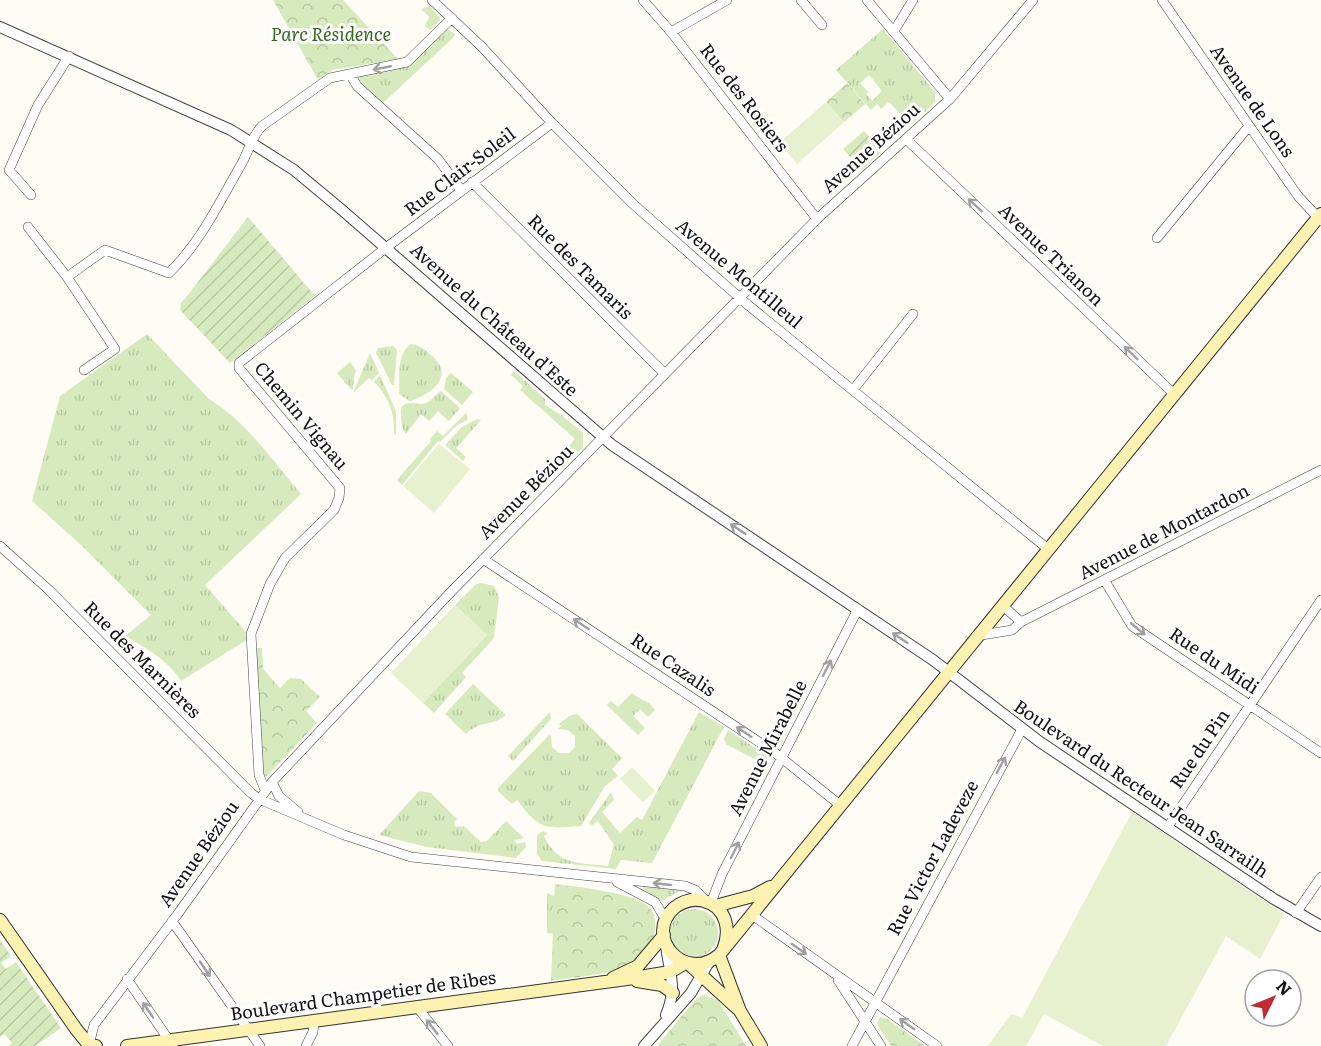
<svg xmlns="http://www.w3.org/2000/svg" width="1321" height="1046" viewBox="0 0 1321 1046" font-family="Literata,serif">
	<style>
		.grass { fill: url(#grass-tufts); fill-rule: evenodd }
		.park { fill: url(#park-crowns) }
		.garden { fill: url(#garden-furrows) }
		.pitch { fill: #e7f1cf }
		.lines { fill: none; stroke-linecap: round; stroke-linejoin: round }
		.minor-casing { stroke: #444; stroke-width: 10 }
		.tertiary-casing { stroke: #444; stroke-width: 12 }
		.secondary-casing { stroke: #333; stroke-width: 14 }
		.minor { stroke: #fff; stroke-width: 9 }
		.tertiary { stroke: #fff; stroke-width: 10 }
		.secondary { stroke: #fdf2b1; stroke-width: 12 }
		.oneway { stroke: #a0a0a0 }
		.labels { text-anchor: middle; stroke-width: 6; stroke-linejoin: round; paint-order: stroke }
		.park-label { font-size: 18px; font-style: italic; fill: #326920; stroke: #fff }
		.street-label { font-size: 18px; fill: #111; stroke: #fff }
	</style>
	<defs>
		<pattern id="grass-tufts" width="24" height="20" patternUnits="userSpaceOnUse" patternTransform="scale(1.5)"><rect width="24" height="20" fill="#d6eabe"/><path d="M3 7l-1-3M5 7V3M7 7l1-3M15 17l-1-3M17 17v-4M19 17l1-3" fill="none" stroke="#b7c8a2"/></pattern>
		<pattern id="park-crowns" width="20" height="18" patternUnits="userSpaceOnUse" patternTransform="scale(1.5)"><rect width="20" height="18" fill="#d6eabe"/><path d="M2 6a3 3 0 1 1 6 0M12 15a3 3 0 1 1 6 0" fill="none" stroke="#b7c8a2"/></pattern>
		<pattern id="garden-furrows" width="10" height="10" patternUnits="userSpaceOnUse" patternTransform="scale(1.5)"><rect width="10" height="10" fill="#d6eabe"/><path d="M-1 1l2-2M0 10L10 0M9 11l2-2" fill="none" stroke="#b7c8a2"/></pattern>
	</defs>
	<rect width="100%" height="100%" fill="#fffcf5"/>
	<!-- grass -->
	<path class="grass" d="M430,6L441,19L430,30L425,26L429,17L421,9Z
		M447,29L455,34L454,37L383,103L359,80V76L403,67Z
		M883,29L935,92V102L911,125L889,102L881,109L877,104L871,110L836,70ZM869,75L882,91L872,101L866,94L868,92L860,83Z
		M147,334L209,399C247,422 273,461 301,494L205,585L246,632L248,639L181,681C168,660 146,648 125,636L151,615L81,545L32,501L60,396Z
		M411,344C420,345 425,350 431,355C456,376 432,394 410,401L399,394C400,377 396,355 411,344Z
		M393,346L397,350L394,385H392L376,353L378,348Z
		M370,353L379,373L372,380L369,378L353,393Z
		M350,362L356,370L352,390L337,373Z
		M514,371L545,399V405L561,415L583,433V447L545,485L540,479L575,439L520,390L523,386L511,375Z
		M451,373L473,392L462,405L444,389L446,378Z
		M380,375L396,411V434L394,435C395,414 389,396 374,382Z
		M441,391L460,408L449,421L438,411L429,421L421,414L406,434C402,428 401,422 401,415C399,396 418,407 426,403C431,401 436,394 441,391Z
		M466,413L468,419L455,427L440,442L438,441L402,485L397,480L431,441L430,439L437,431L443,436Z
		M477,419L481,420L456,448L466,457L463,461L445,445L462,427Z
		M482,583L494,586L499,597L494,638L462,673L466,677L434,713L423,703L487,635L455,605L476,584Z
		M473,684L506,715C494,726 480,720 466,734L445,714Z
		M632,693C640,700 649,700 655,710L648,717L640,709L633,716L645,728L638,735L607,705L611,701L618,707Z
		M550,712L551,719L513,761L508,756Z
		M699,712L724,727L652,863L621,860L616,869L542,861L537,854V835L543,831L548,833L544,836C557,865 580,863 608,866L614,845L598,821L592,825L589,823L611,792L614,800L602,812L620,833L637,817L642,820Z
		M577,714L622,758L612,769L618,776L605,786L581,826C544,829 540,830 517,800L512,804L498,791V788L549,735L551,736L552,747L559,753H569L575,747V736L568,730L558,729L561,726L559,724L569,716Z
		M728,730L766,755L768,763L767,766L726,744L724,739Z
		M419,791L431,793L457,819L454,823L456,827L464,826L481,842L487,841L506,821L524,838L515,840L516,844L525,842L526,847L516,858L427,847L379,835Z
		M643,886L681,890L662,901L643,889Z
		M547,893L558,898L568,934L547,933Z
		M670 933a24 24 0 1 1 48 0a24 24 0 1 1-48 0Z"/>
	<!-- park -->
	<path class="park" d="M273,0H343L398,59L332,70L318,80Z
		M847,83L865,104L844,122L826,102Z
		M255,648H262L263,669L280,688L290,678L301,679L320,697L306,711L317,723L266,777L264,775Z
		M555,884C578,887 630,892 648,906C655,911 656,923 655,931C652,946 636,961 623,968C610,974 567,978 551,981Z
		M703,995L718,1000L746,1046H657L697,998Z
		M880,1017L886,1018L925,1046H891L877,1024Z"/>
	<!-- garden -->
	<path class="garden" d="M864,131L882,151L862,170L843,149Z
		M248,217L315,296L230,363L180,310L181,303L188,295Z
		M0,940L11,956L1,963L6,969L16,962L61,1028L35,1046H9L12,1043L5,1034L0,1037Z"/>
	<!-- pitch -->
	<path class="pitch" d="M826,102L844,122L797,164L779,143Z
		M439,444L470,469L434,513L403,486Z
		M455,605L487,635L423,703L391,673Z
		M632,767L655,791L643,802L620,779Z
		M1132,812L1284,914L1260,959L1226,936L1166,1046H1103L1044,1014L1026,1046H988L1011,1014L1022,1018Z"/>
	<g class="lines">
		<defs>
			<path id="minor" d="M432,0L482,47L552,123L633,204L748,305L1048,549
				M643,0L671,32L817,219
				M801,0L822,25
				M867,0L950,99
				M1162,0L1298,196L1321,221
				M894,31L913,0
				M671,32L727,0
				M350,74L357,86L438,159L461,190
				M906,139L1174,394
				M472,182L665,374
				M31,195L9,170L38,105L69,56
				M28,227L67,277L105,250L169,273C201,242 220,201 242,163C249,150 252,136 262,126L330,78L407,62L452,18
				M1157,238L1249,126
				M67,277L115,349L84,370
				M853,390L913,314
				M0,546L49,590L251,793L259,799L344,835L411,857L685,886L695,890L707,902
				M483,559L774,752L840,805
				M1105,581L1132,626L1321,753
				M1002,605L1021,622
				M976,636L1012,630L1021,622L1321,470
				M272,782L279,796L298,812
				M265,790L259,775L251,634L270,584L285,558L334,510L339,498L340,488L239,368V363L387,247L552,123
				M1167,828L1321,600
				M617,882L655,902L666,920
				M711,903L722,874L858,609
				M1296,913L1321,877
				M752,915L937,1046
				M172,921L260,1046
				M127,979L173,1046
				M838,980L881,1046
				M417,1007L448,1046
				M89,1045L94,1025L177,915L272,782L448,595L817,219L950,99L1033,0
				M306,1046L313,1032L314,1021
				M852,1046L1022,729"/>
			<path id="tertiary" d="M0,27L231,130L294,170L342,210L612,445L933,660L1040,742L1274,899L1321,926
				M666,1015C678,986 669,974 666,945
				M644,1046L691,993L709,962"/>
			<path id="secondary" d="M715,906L753,896L770,887
				M0,920L76,1029L89,1045L96,1046
				M723,950C731,931 727,907 704,901C693,898 683,901 674,908C643,936 684,984 719,955L1321,214
				M719,955L740,1011L761,1046
				M689,964L737,1008
				M613,978L638,966L664,935
				M637,981L662,985L673,993
				M127,1046L627,979L670,972L685,963"/>
		</defs>
		<!-- minor casing -->
		<use href="#minor" class="minor-casing"/>
		<!-- tertiary casing -->
		<use href="#tertiary" class="tertiary-casing"/>
		<!-- secondary casing -->
		<use href="#secondary" class="secondary-casing"/>
		<!-- minor -->
		<use href="#minor" class="minor"/>
		<!-- tertiary -->
		<use href="#tertiary" class="tertiary"/>
		<!-- secondary -->
		<use href="#secondary" class="secondary"/>
	</g>
	<!-- one-way arrows -->
	<defs><path id="oneway-shaft" d="M-6 0H5M1.5-3L5.5 0L1.5 3" fill="none" stroke-width="1.6" stroke-linecap="round" stroke-linejoin="round" transform="scale(1.5)"/></defs>
	<g class="oneway">
		<use href="#oneway-shaft" transform="translate(382 68) rotate(169)"/>
		<use href="#oneway-shaft" transform="translate(975 205) rotate(-137)"/>
		<use href="#oneway-shaft" transform="translate(1131 353) rotate(-136)"/>
		<use href="#oneway-shaft" transform="translate(738 529) rotate(-146)"/>
		<use href="#oneway-shaft" transform="translate(581 624) rotate(-146)"/>
		<use href="#oneway-shaft" transform="translate(1138 629) rotate(40)"/>
		<use href="#oneway-shaft" transform="translate(900 638) rotate(-146)"/>
		<use href="#oneway-shaft" transform="translate(827 668) rotate(-63)"/>
		<use href="#oneway-shaft" transform="translate(744 732) rotate(-146)"/>
		<use href="#oneway-shaft" transform="translate(1001 765) rotate(-62)"/>
		<use href="#oneway-shaft" transform="translate(735 850) rotate(-63)"/>
		<use href="#oneway-shaft" transform="translate(662 884) rotate(-174)"/>
		<use href="#oneway-shaft" transform="translate(799 949) rotate(35)"/>
		<use href="#oneway-shaft" transform="translate(205 969) rotate(56)"/>
		<use href="#oneway-shaft" transform="translate(148 1010) rotate(-124)"/>
		<use href="#oneway-shaft" transform="translate(907 1024) rotate(-145)"/>
		<use href="#oneway-shaft" transform="translate(432 1027) rotate(-128)"/>
	</g>
	<g class="labels">
		<!-- park labels -->
		<g class="park-label">
			<text x="331" y="41">Parc Résidence</text>
		</g>
		<!-- street labels -->
		<g class="street-label">
			<text transform="translate(744 98) rotate(52)" y="6">Rue des Rosiers</text>
			<text transform="translate(1252 101) rotate(55)" y="6">Avenue de Lons</text>
			<text transform="translate(871 148) rotate(-42)" y="6">Avenue Béziou</text>
			<text transform="translate(460 172) rotate(-37)" y="6">Rue Clair-Soleil</text>
			<text transform="translate(1051 255) rotate(44)" y="6">Avenue Trianon</text>
			<text transform="translate(580 267) rotate(45)" y="6">Rue des Tamaris</text>
			<text transform="translate(739 274) rotate(40)" y="6">Avenue Montilleul</text>
			<text transform="translate(494 320) rotate(42)" y="6">Avenue du Château d'Este</text>
			<text transform="translate(301 416) rotate(50)" y="6">Chemin Vignau</text>
			<text transform="translate(526 492) rotate(-45)" y="6">Avenue Béziou</text>
			<text transform="translate(1164 532) rotate(-27)" y="6">Avenue de Montardon</text>
			<text transform="translate(142 660) rotate(45)" y="6">Rue des Marnières</text>
			<text transform="translate(1214 661) rotate(34)" y="6">Rue du Midi</text>
			<text transform="translate(673 665) rotate(34)" y="6">Rue Cazalis</text>
			<text transform="translate(768 748) rotate(-63)" y="6">Avenue Mirabelle</text>
			<text transform="translate(1200 749) rotate(-56)" y="6">Rue du Pin</text>
			<text transform="translate(1141 789) rotate(34)" y="6">Boulevard du Recteur Jean Sarrailh</text>
			<text transform="translate(199 854) rotate(-55)" y="6">Avenue Béziou</text>
			<text transform="translate(933 858) rotate(-62)" y="6">Rue Victor Ladeveze</text>
			<text transform="translate(363 996) rotate(-8)" y="6">Boulevard Champetier de Ribes</text>
		</g>
	</g>
	<!-- north arrow -->
	<g transform="translate(1273 998) rotate(47)"><circle r="28" fill="#ffffff" stroke="#a0a0a0" stroke-width="1.5"/>
	<path d="M0-4.5L10 22L0 15L-10 22Z" fill="#c02935"/>
	<text y="-9" font-size="16" font-weight="bold" text-anchor="middle" fill="#111111">N</text>
	</g>
</svg>
